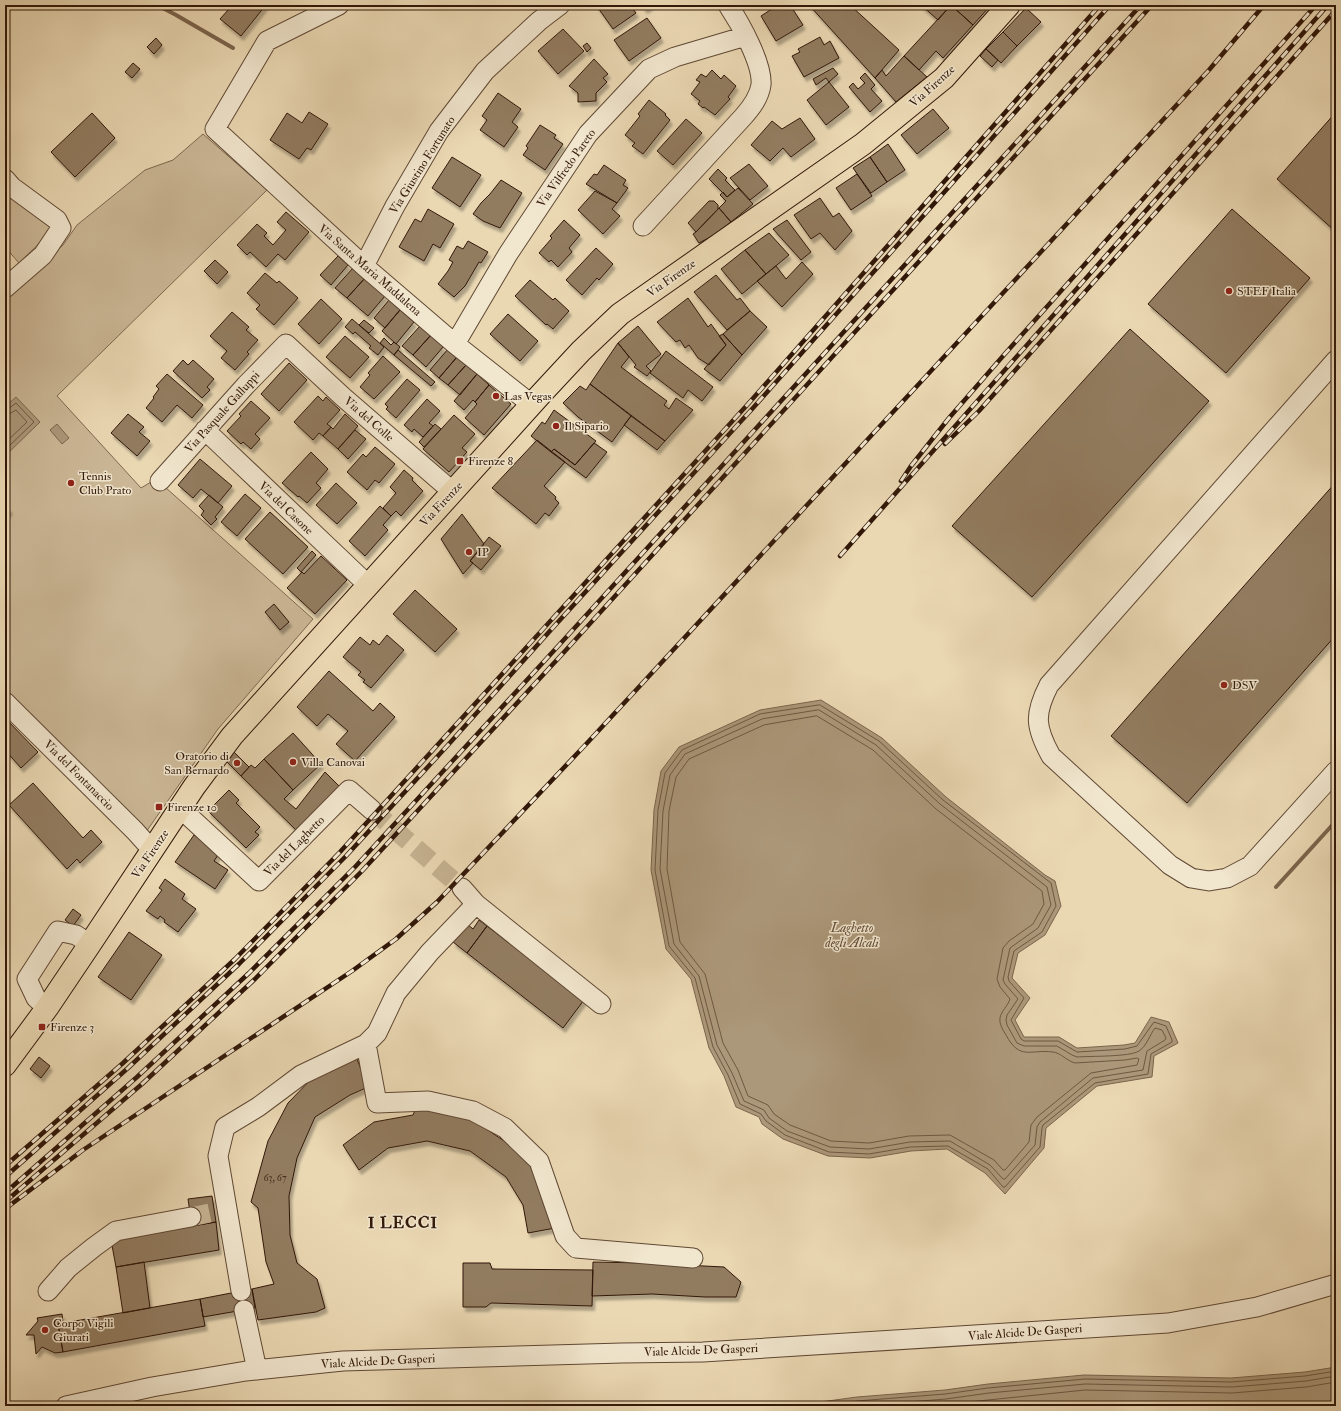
<svg xmlns="http://www.w3.org/2000/svg" width="1341" height="1411" viewBox="0 0 1341 1411" font-family="'IM FELL Double Pica',serif">
	<style>
		.green { fill: #cbb796; stroke: #7e6850 }
		.water { fill: #ab9779; stroke: #7b644c }
		.lines { fill: none; stroke-linecap: round; stroke-linejoin: round }
		.shore { stroke: #6e5841; stroke-width: 1 }
		.stream { stroke: #7b644c; stroke-width: 4 }
		.building { fill: #927c61; stroke: #321809; filter: url(#shadow) }
		.minor-tunnel { stroke: #c5b291; stroke-width: 19; stroke-dasharray: 19 10; stroke-linecap: butt }
		.minor-casing { stroke: #604834; stroke-width: 21 }
		.major-casing { stroke: #321809; stroke-width: 24 }
		.minor { stroke: #f1e6ce; stroke-width: 19 }
		.major { stroke: #ead8b3; stroke-width: 22 }
		.rail-casing { stroke: #321809; stroke-width: 4.5 }
		.rail { stroke: #f1e6ce; stroke-width: 3; stroke-dasharray: 9; stroke-linecap: butt }
		.poi-dot { fill: #8f2418; stroke: #f1e6ce; stroke-width: 1.5 }
		.labels { text-anchor: middle; stroke-width: 3; stroke-linejoin: round; paint-order: stroke }
		.number-label { font-size: 10px; fill: #4a311f }
		.street-label { font-size: 12px; fill: #321809; stroke: #f1e6ce }
		.poi-label { font-size: 12px; fill: #321809; stroke: #f1e6ce; text-anchor: start }
		.water-label { font-size: 13px; font-style: italic; fill: #624b36; stroke: #f1e6ce }
		.district-label { font-size: 16px; font-weight: bold; letter-spacing: 1px; fill: #321809; stroke: #f1e6ce }
	</style>
	<defs>
		<filter id="shadow"><feDropShadow dx="2.5" dy="4.5" stdDeviation="1" flood-color="#0004"/></filter>
	</defs>
	<rect width="100%" height="100%" fill="#ead8b3"/>
	<filter id="stains"><feTurbulence type="fractalNoise" baseFrequency=".005" numOctaves="4"/><feColorMatrix values="0 0 0 0 .2 0 0 0 0 .09 0 0 0 0 .02 0 0 0 .5 -.17"/></filter>
	<radialGradient id="worn" r=".72"><stop offset=".6" stop-color="#630" stop-opacity="0"/><stop offset="1" stop-color="#630" stop-opacity=".3"/></radialGradient>
	<!-- green -->
	<path class="green" d="M203,134L267,190L57,396L141,488L156,479L313,619L218,729L146,832L5,699V298L63,245L77,225L145,170L173,160Z
		M5,186L55,228L19,263L5,247Z"/>
	<!-- water -->
	<path class="water" d="M16,397L40,422L5,456V407Z
		M57,424L69,438L62,444L50,430Z
		M821,700L882,738L946,797L1045,875L1055,881L1061,906L1045,935L1018,953L1012,978L1030,998L1015,1020L1024,1037H1059L1077,1048L1124,1045L1135,1043L1151,1017L1169,1022L1178,1043L1154,1056L1152,1077L1097,1086L1046,1128L1044,1148L1005,1194L985,1173L947,1149L911,1151L870,1158L828,1156L783,1139L762,1124L759,1117L736,1107L724,1076L709,1048L691,979L666,949L651,870L654,810L661,771L679,747L760,710Z
		M1336,1367V1406H799L806,1404L857,1397L945,1390L988,1384L1084,1375L1231,1378L1305,1372Z"/>
	<g class="lines">
		<!-- shore -->
		<path class="shore" d="M5,410L8,409L16,403L34,422L5,450
			M5,415L9,414L16,410L27,422L5,443
			M820,705L879,741L943,800L1051,883L1056,906L1042,932L1014,951L1008,977L1009,981L1024,998L1011,1020L1021,1039L1024,1041H1058L1077,1052L1125,1049L1137,1046L1154,1022L1166,1026L1172,1040V1042L1151,1054L1148,1074L1095,1083L1043,1125L1042,1128L1040,1147L1005,1187H1003L988,1169L948,1146L910,1147L869,1154L829,1152L785,1135L766,1121L761,1114L740,1104L728,1075L713,1047L695,978L669,946L655,870L658,810L665,773L682,750L760,714Z
			M819,710L876,745L940,804L1047,887L1051,905L1038,928L1010,948L1003,980L1005,984L1018,999L1007,1015L1006,1020L1007,1025L1017,1043L1024,1046H1057L1072,1055L1077,1057C1090,1056 1130,1057 1139,1051C1147,1046 1150,1034 1155,1028L1162,1030L1166,1038L1165,1040L1147,1051L1143,1070L1093,1078L1040,1122L1037,1127L1035,1145L1005,1179H1003L990,1165L950,1141L910,1142L869,1149L830,1147L787,1131L769,1118L764,1110L744,1101L732,1073L717,1045L699,976L674,944L660,869L663,811L670,775L685,754L762,719Z
			M817,716L873,750L936,809L1042,891L1044,904L1033,924L1009,941L1003,948L997,979L1000,987L1010,999C1008,1006 1001,1011 1000,1018C999,1024 1003,1030 1006,1035C1020,1061 1030,1049 1053,1052C1061,1053 1067,1061 1075,1063L1125,1060L1137,1058L1139,1059L1137,1065L1091,1073L1037,1117L1031,1125L1029,1142L1005,1170H1003L994,1160L950,1135L909,1136L869,1143L831,1141L790,1125L774,1114L768,1105L748,1096L738,1070L723,1043L705,974L680,942L667,869L669,811L676,777L689,759L764,725Z
			M819,1406L857,1401L945,1394L988,1388L1085,1379L1231,1382L1305,1376L1336,1371
			M857,1406L946,1399L989,1393L1085,1384L1232,1387L1306,1381L1336,1376
			M930,1406L1085,1390L1232,1393L1306,1387L1336,1382"/>
		<!-- stream -->
		<path class="stream" d="M157,5L176,15L233,48
			M1276,887L1336,821"/>
	</g>
	<!-- building -->
	<path class="building" d="M224,5H263L265,6L241,36L220,19L229,9Z
		M596,5H630L636,13L613,29Z
		M642,5H651L645,9Z
		M778,5H790L803,25L776,41L761,16Z
		M809,5H850L899,50L875,78Z
		M921,5H989L990,6L973,25L951,5L938,20Z
		M951,5L973,25L943,58L936,51L919,70L904,56Z
		M1026,8L1041,22L1017,46L1003,32Z
		M647,18L661,38L629,61L614,40Z
		M563,29L584,51L558,74L538,51Z
		M1003,32L1017,46L1001,63L986,49Z
		M820,37L824,45L830,41L839,58L804,77L792,56L800,52L798,49Z
		M156,38L162,45L154,54L147,47Z
		M587,43L591,48L587,52L583,46Z
		M986,49L998,60L992,67L980,56Z
		M904,56L927,77L896,102L875,78L882,70L886,76Z
		M594,59L608,74L603,78L607,82L596,93V101L578,102V93L569,86Z
		M133,63L140,69L132,78L125,72Z
		M833,68L838,74L829,82L826,78L816,85L813,79Z
		M712,70L721,79L724,75L736,86L728,97L730,99L715,115L704,107L703,108L698,104L700,101L691,94L700,82L696,80L701,74L706,77Z
		M865,73L875,85L871,89L882,101L870,112L849,87L853,83L858,89L865,83L860,78Z
		M829,82L849,107L826,125L807,100Z
		M498,93L521,109L512,122L518,127L504,147L480,130L487,120L482,116Z
		M649,100L666,114L665,115L670,120L643,154L632,146L635,143L625,135L640,116L638,114Z
		M933,109L949,128L917,154L901,135Z
		M309,112L328,124L311,150L307,148L299,159L270,140L287,113L302,123Z
		M1336,112V232L1277,179Z
		M92,113L115,138L75,177L51,152Z
		M800,118L815,139L791,157L783,148L770,161L751,145L772,121L782,129Z
		M686,119L702,133L673,165L657,151Z
		M540,125L556,135L554,138L563,144L545,170L523,155L528,148L526,146Z
		M888,144L905,170L887,182L870,157Z
		M452,157L481,175L460,207L432,188Z
		M870,157L887,182L871,193L853,168Z
		M749,164L768,186L750,200L730,178Z
		M604,165L626,180L623,185L628,188L617,203L586,184L594,174L597,175Z
		M718,169L727,178L725,180L735,190L727,197L709,179Z
		M857,174L872,196L851,210L836,188Z
		M501,180L522,193L500,228L483,221L473,214L481,203L490,194Z
		M738,188L753,204L731,222L719,208L726,201L720,195L723,192L727,197Z
		M595,191L617,203L612,209L620,216L603,234L578,210Z
		M820,198L833,217L839,213L852,231L835,250L820,233L811,239L794,215Z
		M709,201H714L718,205V209L696,232L688,223Z
		M719,208L731,222L714,235L699,243L693,234L696,232Z
		M428,209L454,224L440,248L433,244L424,261L399,247L415,219L421,222Z
		M1232,209L1310,278L1226,373L1148,304Z
		M286,212L309,232L285,260L278,254L266,267L250,252L247,255L237,245L257,224L267,233L264,236L273,245L286,230L277,222Z
		M564,220L580,235L569,248L572,252L558,267L551,260L549,262L539,253L552,238L550,236Z
		M787,220L811,252L801,260L773,229Z
		M769,233L789,255L766,274L745,250Z
		M468,241L488,252L481,263L479,262L465,286L454,297L438,284L448,271L453,262L449,260L457,246L463,249Z
		M596,248L613,264L599,280L597,278L582,295L566,280Z
		M745,250L766,274L742,294L721,269Z
		M338,256L348,265L331,285L320,275Z
		M215,260L228,272L217,284L204,271Z
		M802,262L813,274L782,307L757,281L776,266L786,279Z
		M353,268L365,278L347,298L335,288Z
		M265,273L277,283L279,281L298,298L274,325L256,309L260,305L247,293Z
		M716,275L737,300L740,298L750,311L727,330L694,292Z
		M365,278L385,296L368,316L347,298Z
		M530,280L553,300L555,298L569,311L553,329L547,324L546,325L515,296Z
		M688,298L708,327L711,324L726,345L709,365L698,358L689,345L685,348L680,340L676,342L657,322Z
		M321,299L342,319L319,344L298,324Z
		M389,300L400,310L385,328L374,318Z
		M400,310L414,322L396,344L382,331Z
		M750,311L767,327L742,355L723,334Z
		M232,312L249,327L246,330L258,340L247,352L249,354L235,370L221,358L227,351L210,336Z
		M508,314L538,341L520,361L490,334Z
		M352,319L384,347L378,355L369,348L371,346L355,332L353,334L345,327Z
		M364,320L374,328L369,333L359,325Z
		M420,326L431,335L413,355L402,346Z
		M638,326L661,354L646,366L651,371L647,376L634,367L636,365L618,343Z
		M1130,329L1209,401L1032,597L952,526Z
		M723,334L742,355L720,381L704,369L726,345L719,336Z
		M431,335L443,347L426,367L413,355Z
		M345,336L369,357L350,378L326,357Z
		M384,338L391,345L394,342L400,347L394,355L380,343Z
		M618,343L629,357L621,367L667,401L664,405L669,409L676,398L693,410L665,441L590,384Z
		M448,349L457,357L439,378L430,370Z
		M398,350L435,382L431,386L394,355Z
		M666,351L713,387L702,401L688,390L683,398L650,373Z
		M383,356L400,372L374,399L360,387L370,375L368,373Z
		M457,357L466,365L448,385L439,378Z
		M183,360L188,365L193,360L214,379L207,387L210,390L202,398L173,371Z
		M289,363L307,380L279,411L261,394Z
		M466,365L477,374L460,395L448,385Z
		M167,374L203,405L192,418L177,405L162,422L146,408L154,398L153,397L159,389L156,386Z
		M477,374L489,385L475,402L473,400L464,410L454,401Z
		M407,379L420,390L396,418L386,409L388,407L385,404Z
		M590,384L631,416L612,442L578,417L563,403L580,386L586,390Z
		M489,385L511,404L484,435L465,418L477,404L475,402Z
		M318,396L323,401L326,397L340,410L327,424L331,427L323,436L319,433L313,440L294,422Z
		M427,399L440,411L429,423L433,426L423,437L414,429L412,432L404,425Z
		M251,401L270,418L255,434L260,439L251,449L243,442L241,444L227,431L241,416L239,414Z
		M554,410L596,441L575,465L554,449L551,452L531,436L542,422L545,424Z
		M128,414L144,427L139,432L150,441L137,456L111,433Z
		M345,414L358,426L338,449L323,436L331,427L333,429Z
		M454,415L475,434L462,448L467,452L449,472L423,449Z
		M631,416L665,441L657,450L624,425Z
		M435,424L441,429L424,447L419,442Z
		M355,430L366,439L348,459L338,449Z
		M537,440L565,462L544,486L556,497L555,499L559,503L549,516L545,513L536,524L492,488Z
		M594,443L607,452L586,478L551,452L554,449L575,465Z
		M375,447L395,464L379,483L375,480L367,490L347,472L363,454L366,457Z
		M311,452L328,469L316,483L321,488L307,503L299,496L298,497L282,483Z
		M200,459L232,486L218,503L201,489L193,498L178,485Z
		M404,470L413,478L412,480L423,491L401,516L396,511L391,516L383,508L396,493L390,487Z
		M1336,482V635L1187,803L1111,736Z
		M336,483L357,503L337,524L316,505Z
		M245,494L261,508L237,536L221,522Z
		M209,495L223,507L215,517L217,519L211,525L201,515L204,511L199,506Z
		M5,505L10,510L5,515Z
		M380,506L391,516L383,525L388,530L365,556L349,541Z
		M270,512L308,547L283,574L245,539Z
		M462,514L484,544L470,561L473,563L463,574L441,539Z
		M489,537L501,546L481,570L470,561Z
		M312,551L316,555L301,572L297,568Z
		M321,556L347,580L315,614L287,588L302,572L304,574Z
		M415,590L457,629L435,652L393,614Z
		M274,604L289,622L280,630L265,612Z
		M387,635L404,650L371,688L363,682L365,680L358,675L361,672L343,657L360,637L370,645L373,640L379,645Z
		M329,671L373,711L380,703L395,717L355,761L336,744L348,731L328,714L317,726L297,707Z
		M6,719L38,752L21,768L5,750V720Z
		M293,733L321,764L293,790L264,759Z
		M233,751L249,767L241,776L225,760Z
		M264,759L293,790L284,799L296,809L325,772L339,786L299,833L241,776L251,765L255,768Z
		M33,783L83,838L91,830L102,842L80,863L77,859L67,869L9,805Z
		M229,790L239,800L236,803L260,827L255,832L259,835L246,848L208,811Z
		M194,835L220,852L214,861L228,870L215,889L175,862Z
		M165,879L185,894L182,899L196,909L178,932L164,922L165,920L160,916L158,919L146,911L162,890L159,888Z
		M73,909L81,915L73,926L65,920Z
		M479,920L487,926L467,953L453,942L467,924L473,929Z
		M487,926L584,1000L563,1028L467,953Z
		M129,932L162,955L131,1000L98,977Z
		M355,1054L368,1087L350,1095L315,1117L297,1158L289,1196L290,1235L297,1263L317,1279L325,1308L316,1312L258,1320L252,1289L274,1284L266,1262L258,1208L251,1202L268,1141L288,1103L318,1072Z
		M39,1057L50,1066L41,1078L30,1069Z
		M416,1108L464,1114L525,1155L543,1185L555,1228L528,1233L523,1205L506,1177L470,1151L427,1141L388,1148L359,1170L343,1145L374,1122L413,1115Z
		M212,1196L216,1222L192,1226L188,1199Z
		M216,1222L219,1250L116,1267L111,1240Z
		M144,1262L150,1308L123,1313L116,1267Z
		M593,1262L644,1263L724,1267L741,1282L736,1297H705L652,1294L592,1296Z
		M463,1263H490L492,1269L593,1270L592,1306L491,1303L486,1307H463Z
		M252,1289L255,1308L203,1317L200,1299Z
		M200,1299L205,1326L63,1352L58,1324Z
		M62,1314L63,1323L58,1324L63,1352L55,1353L42,1347L36,1354L34,1335H26L38,1321L37,1318Z"/>
	<g class="lines">
		<!-- minor-tunnel -->
		<path class="minor-tunnel" d="M372,810L462,888
			M191,1217L214,1212"/>
		<defs>
			<path id="minor" d="M339,5L267,41L215,129L364,266L455,344L531,404
				M5,179L12,187L57,220L61,228L43,255L5,288
				M643,226L743,117C751,108 759,98 761,85C763,64 740,23 728,5
				M364,266L395,206L439,131L485,71L539,21L560,5
				M455,344L508,254L588,134L649,69L675,57L746,36
				M1336,360L1049,685C1034,714 1035,727 1051,756L1170,865L1191,878L1209,881L1227,878L1250,866L1336,771
				M205,430L368,585
				M160,481L246,385L286,344L343,397L453,492
				M5,702L135,831L152,850
				M180,808L259,881L349,790L372,810
				M462,888L476,904L601,1004
				M47,1008L36,998L27,979L58,931L76,935L90,944
				M366,1044L377,1103L428,1101L473,1111L505,1128L539,1161L565,1236L576,1248L693,1258
				M48,1291L68,1268L94,1247L116,1231L191,1217
				M241,1291L218,1156L225,1127L258,1107L301,1075L366,1044L377,1033L396,993L430,952L476,904
				M244,1310L257,1370
				M66,1406L152,1387L246,1371L343,1361L622,1353L703,1352L1168,1323L1257,1307L1336,1284"/>
			<path id="major" d="M5,1065L47,1008L90,944L194,787L232,736L541,394L581,351L620,314L863,144L944,78L1009,5"/>
		</defs>
		<!-- minor casing -->
		<use href="#minor" class="minor-casing"/>
		<!-- major casing -->
		<use href="#major" class="major-casing"/>
		<!-- minor -->
		<use href="#minor" class="minor"/>
		<!-- major -->
		<use href="#major" class="major"/>
		<defs>
			<path id="rail" d="M945,444L979,411L1336,10
				M901,481L911,466L949,418L1003,356L1316,5
				M840,556L1328,5
				M5,1166L123,1063L235,959L340,852L748,404L1100,5
				M5,1177L128,1068L239,964L346,856L448,745L549,632L753,408L1110,5
				M5,1193L137,1077L249,973L355,867L560,644L1141,5
				M5,1202L142,1084L255,979L362,871L566,650L1152,5
				M5,1209L83,1150L352,971L396,939L437,902L589,741L1209,70L1264,5"/>
		</defs>
		<!-- rail casing -->
		<use href="#rail" class="rail-casing"/>
		<!-- rail -->
		<use href="#rail" class="rail"/>
	</g>
	<!-- markers -->
	<g class="poi-dot">
		<circle cx="1229" cy="291" r="4"/>
		<circle cx="496" cy="396" r="4"/>
		<circle cx="556" cy="426" r="4"/>
		<rect x="456" y="457" width="8" height="8" rx="2"/>
		<circle cx="71" cy="483" r="4"/>
		<circle cx="469" cy="552" r="4"/>
		<circle cx="1224" cy="685" r="4"/>
		<circle cx="293" cy="762" r="4"/>
		<circle cx="237" cy="763" r="4"/>
		<rect x="155" y="803" width="8" height="8" rx="2"/>
		<rect x="38" y="1023" width="8" height="8" rx="2"/>
		<circle cx="45" cy="1330" r="4"/>
	</g>
	<g class="labels">
		<!-- number labels -->
		<g class="number-label">
			<text x="275" y="1181">63, 67</text>
		</g>
		<!-- street labels -->
		<g class="street-label">
			<text transform="translate(932 86) rotate(-42)" y="4">Via Firenze</text>
			<text transform="translate(422 165) rotate(-58)" y="4">Via Giustino Fortunato</text>
			<text transform="translate(566 168) rotate(-55)" y="4">Via Vilfredo Pareto</text>
			<text transform="translate(370 270) rotate(41)" y="4">Via Santa Maria Maddalena</text>
			<text transform="translate(671 278) rotate(-35)" y="4">Via Firenze</text>
			<text transform="translate(222 412) rotate(-48)" y="4">Via Pasquale Galluppi</text>
			<text transform="translate(369 419) rotate(41)" y="4">Via del Colle</text>
			<text transform="translate(441 504) rotate(-47)" y="4">Via Firenze</text>
			<text transform="translate(286 508) rotate(44)" y="4">Via del Casone</text>
			<text transform="translate(79 775) rotate(45)" y="4">Via del Fontanaccio</text>
			<text transform="translate(294 846) rotate(-45)" y="4">Via del Laghetto</text>
			<text transform="translate(150 854) rotate(-56)" y="4">Via Firenze</text>
			<text transform="translate(1025 1332) rotate(-4)" y="4">Viale Alcide De Gasperi</text>
			<text transform="translate(701 1350) rotate(-2)" y="4">Viale Alcide De Gasperi</text>
			<text transform="translate(378 1361) rotate(-3)" y="4">Viale Alcide De Gasperi</text>
		</g>
		<!-- poi labels -->
		<g class="poi-label">
			<text x="1237" y="295">STEF Italia</text>
			<text x="504" y="400">Las Vegas</text>
			<text x="564" y="430">Il Sipario</text>
			<text x="468" y="465">Firenze 8</text>
			<text x="79" y="480">Tennis<tspan x="79" dy="14">Club Prato</tspan></text>
			<text x="477" y="556">IP</text>
			<text x="1232" y="689">DSV</text>
			<text x="229" y="760" text-anchor="end">Oratorio di<tspan x="229" dy="14">San Bernardo</tspan></text>
			<text x="301" y="766">Villa Canovai</text>
			<text x="167" y="811">Firenze 10</text>
			<text x="50" y="1031">Firenze 3</text>
			<text x="53" y="1327">Corpo Vigili<tspan x="53" dy="14">Giurati</tspan></text>
		</g>
		<!-- water labels -->
		<g class="water-label">
			<text x="852" y="932">Laghetto<tspan x="852" dy="15">degli Alcali</tspan></text>
		</g>
		<!-- district labels -->
		<g class="district-label">
			<text x="403" y="1228">I LECCI</text>
		</g>
	</g>
	<!-- margin -->
	<rect width="1341" height="1411" fill="none" stroke="#ead8b3" stroke-width="20"/>
	<rect x="6" y="6" width="1329" height="1399" fill="none" stroke="#321809" stroke-width="2"/>
	<rect x="10" y="10" width="1321" height="1391" fill="none" stroke="#321809"/>
	<rect width="100%" height="100%" filter="url(#stains)"/>
	<rect width="100%" height="100%" fill="url(#worn)"/>
</svg>
